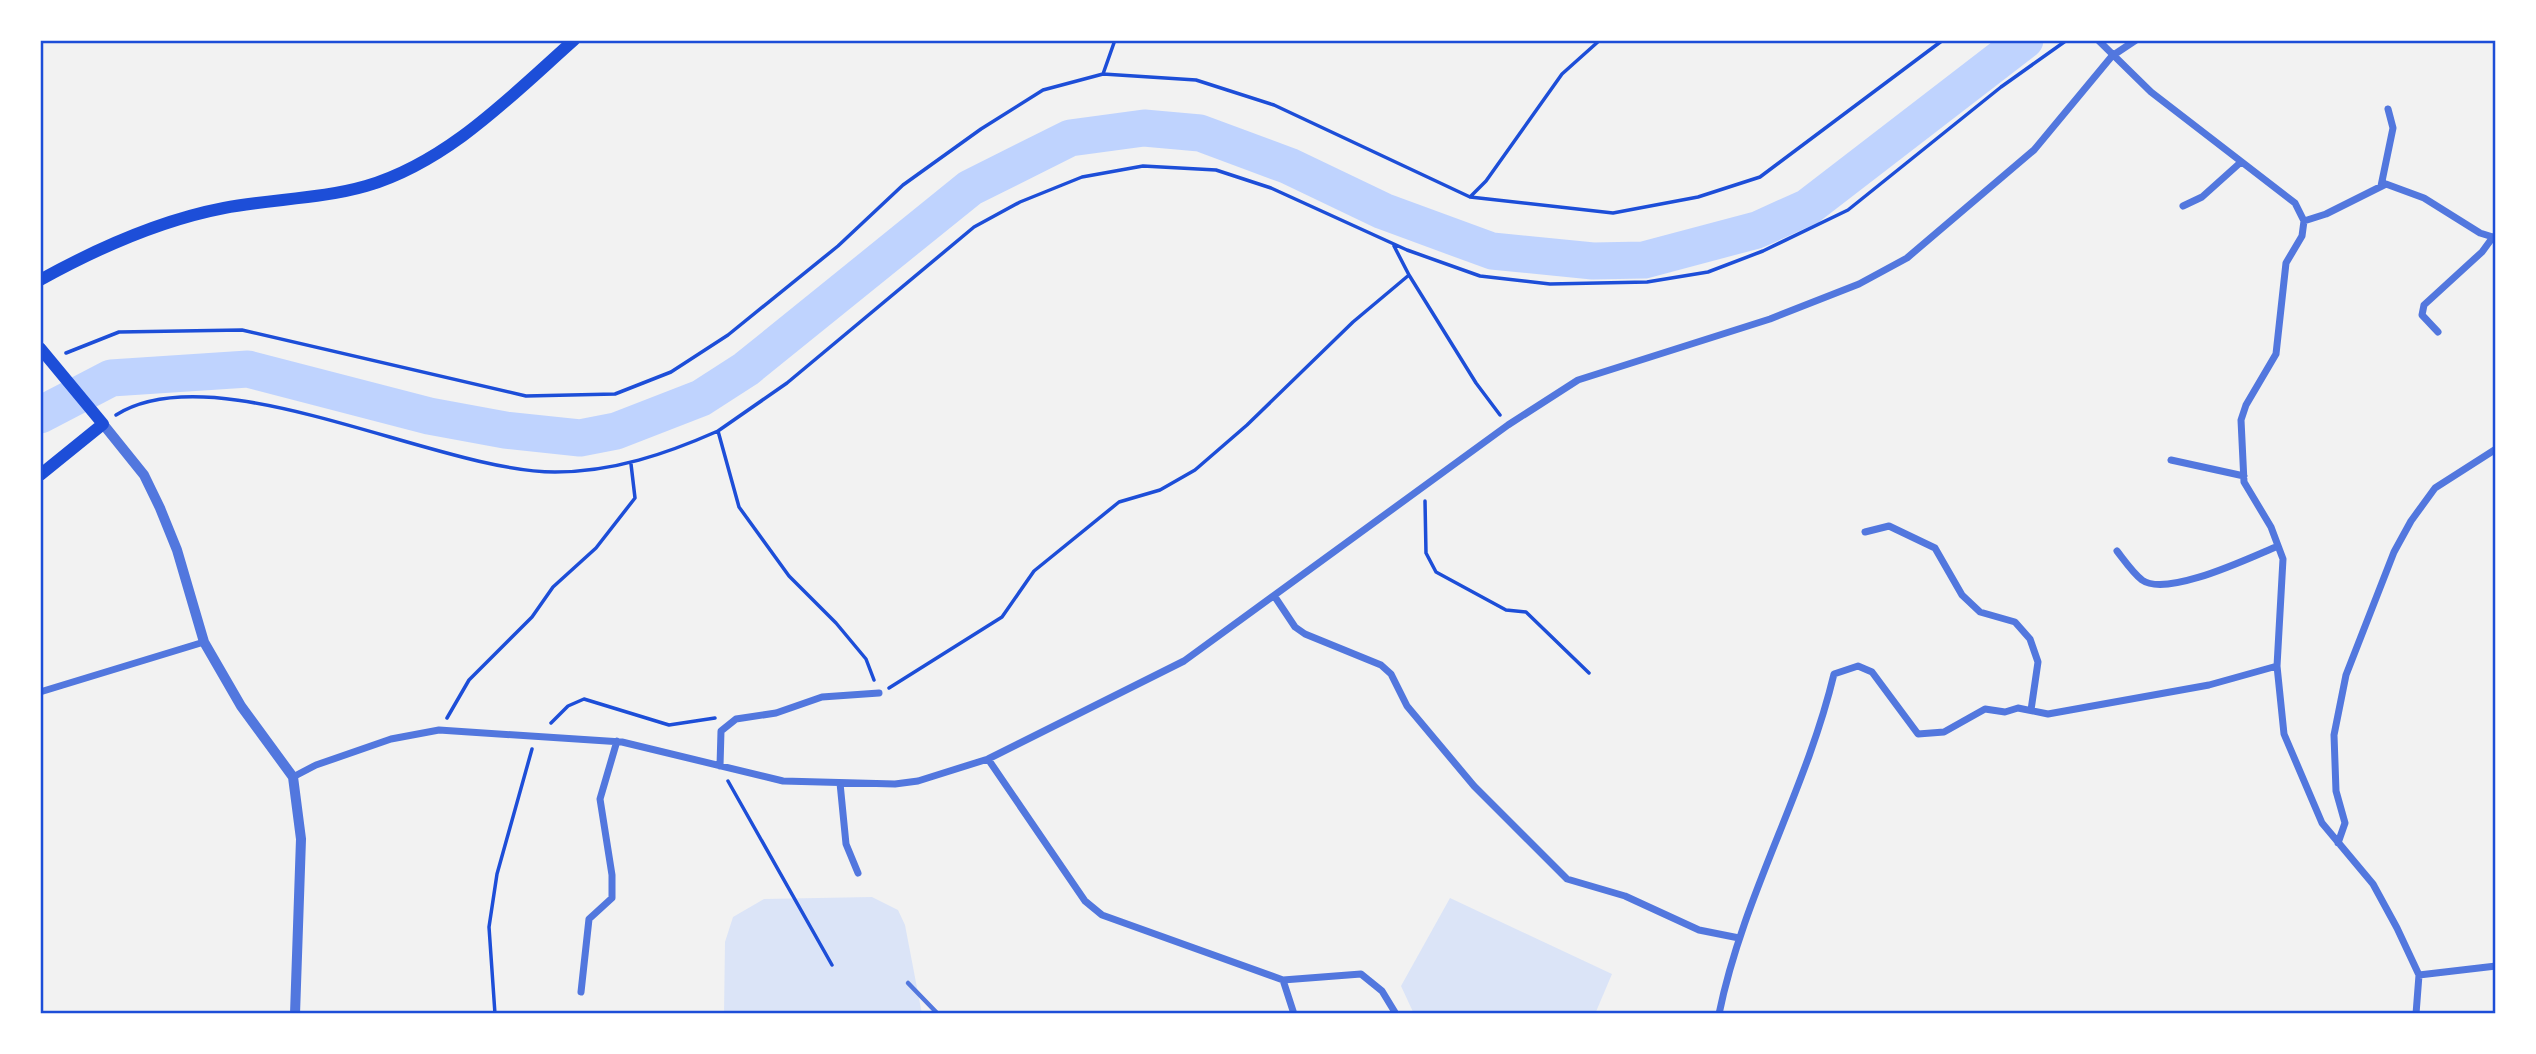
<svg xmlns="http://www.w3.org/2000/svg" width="2536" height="1054" viewBox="0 0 2536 1054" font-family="Quicksand,sans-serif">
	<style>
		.green { fill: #dbe4f7 }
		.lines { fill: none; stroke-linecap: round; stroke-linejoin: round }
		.river { stroke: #bfd3fe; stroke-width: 37 }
		.path { stroke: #1d4ed8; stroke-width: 3.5 }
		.service { stroke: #5277de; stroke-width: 4.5 }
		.minor { stroke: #5277de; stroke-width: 7 }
		.tertiary { stroke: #5277de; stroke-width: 10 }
		.secondary { stroke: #1d4ed8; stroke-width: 12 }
		.neatline { fill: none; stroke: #1d4ed8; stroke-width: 2.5 }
	</style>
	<rect width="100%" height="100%" fill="#f2f2f2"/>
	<!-- green -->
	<path class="green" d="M872,897L898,910L905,925L922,1014H724L725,942L733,917L764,899Z
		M1450,898L1612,974L1595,1014H1414L1401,986Z"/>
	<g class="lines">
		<!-- river -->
		<path class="river" d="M40,415L111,378L248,369L429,416L505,430L580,438L616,431L701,398L746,369L970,188L1070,138L1144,128L1200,133L1289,166L1383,211L1492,251L1593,261L1644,260L1757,230L1808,207L2025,40"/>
		<!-- path -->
		<path class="path" d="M1103,74L1115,40
			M1470,197L1486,181L1562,74L1600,40
			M1394,246L1409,275
			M66,353L119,332L242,330L526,396L615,394L671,372L728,335L838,246L903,185L981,129L1043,90L1103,74L1196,80L1274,105L1470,197L1613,213L1698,197L1760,177L1943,40
			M116,415C216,352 438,472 555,472C613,472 666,454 718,431L739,507L789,576L836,623L866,659L874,680
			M718,431L787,383L974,227L1020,202L1082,177L1143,166L1216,170L1271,188L1407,250L1480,276L1550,284L1647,282L1708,272L1763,251L1848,210L2001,87L2067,40
			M1425,501L1426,553L1436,572L1506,610L1526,612L1589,673
			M889,688L1002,617L1034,571L1119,502L1160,490L1195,470L1247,425L1353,322L1409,275L1476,383L1500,415
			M447,718L469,680L532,617L553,587L596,548L635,498L631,464
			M551,723L568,706L584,699L669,725L715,718
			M728,781L832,965
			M495,1014L489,927L497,874L532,749"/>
		<!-- service -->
		<path class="service" d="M908,983L938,1014"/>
		<!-- minor -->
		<path class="minor" d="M2098,40L2151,92L2295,203L2304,221L2302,236L2286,263L2276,354L2246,405L2241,420L2244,482L2271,527L2283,559L2277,666L2284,734L2322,823L2373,884L2397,928L2419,975L2416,1014
			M2381,186L2393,128L2388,109
			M2183,206L2202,197L2241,162
			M2304,221L2326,214L2386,184L2424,198L2480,233L2496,238
			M2438,332L2422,315L2424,305L2482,252L2493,237
			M2171,460L2244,476
			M1865,532L1889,526L1935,548L1962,595L1980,612L2015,622L2030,639L2038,662L2031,710
			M2117,551C2124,560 2133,573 2142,580C2167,598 2251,557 2278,546
			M1275,597L1295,627L1305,634L1381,665L1391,674L1407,706L1474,786L1567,879L1625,896L1699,930L1739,938
			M40,692L204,642
			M988,759L1085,901L1102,915L1283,980L1361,974L1382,991L1396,1014
			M720,766L721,731L736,719L776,713L822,697L879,693
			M293,777L316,765L391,739L439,730L622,742L783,781L895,784L918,781L988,759L1184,661L1508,425L1578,380L1770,319L1859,284L1907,258L2034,150L2112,56L2136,40
			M840,783L846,844L858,873
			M2338,843L2345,823L2336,791L2334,735L2346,675L2394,552L2411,521L2435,488L2496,449
			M2419,975L2496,966
			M1283,980L1294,1014
			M581,992L589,919L612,898V875L600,799L617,741
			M1719,1014C1743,896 1806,791 1834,674L1858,666L1872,672L1918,734L1944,732L1985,709L2005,712L2018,708L2048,714L2209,685L2277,666"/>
		<!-- tertiary -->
		<path class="tertiary" d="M103,424L144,475L160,508L177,550L204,642L241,706L293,777L301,839L295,1014"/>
		<!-- secondary -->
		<path class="secondary" d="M40,280C96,249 161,220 224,208C270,199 321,199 366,186C448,162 512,95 574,40
			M40,348L103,424L40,475"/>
	</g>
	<!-- border -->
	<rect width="2536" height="1054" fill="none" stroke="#ffffff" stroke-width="84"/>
	<rect x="42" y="42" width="2452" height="970" class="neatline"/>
</svg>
